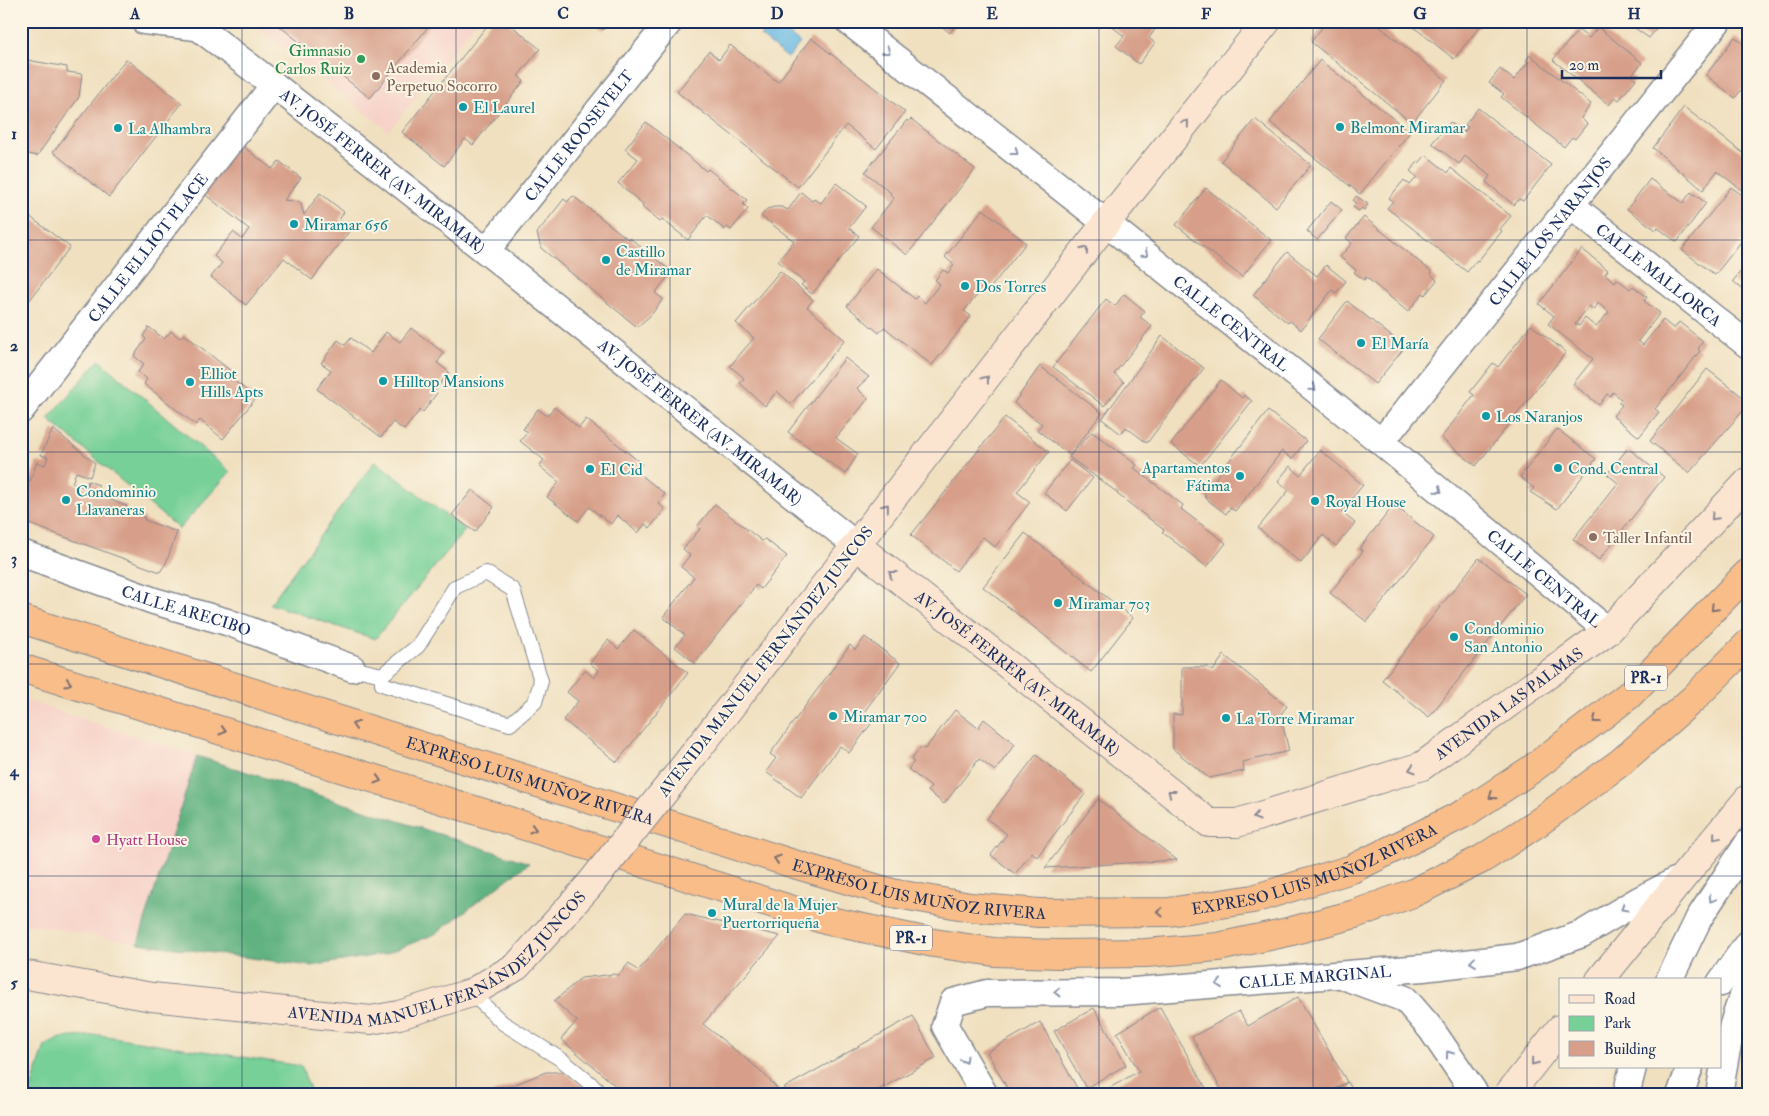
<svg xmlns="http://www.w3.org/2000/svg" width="1769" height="1116" viewBox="0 0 1769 1116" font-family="'IM FELL Double Pica',serif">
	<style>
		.built { fill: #f7d1c8 }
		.green { fill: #76d097; stroke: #48807a }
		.forest { fill: #60b280; stroke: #3e706f }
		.water { fill: #68bae3; stroke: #4274a0 }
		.building { fill: #d79f89; fill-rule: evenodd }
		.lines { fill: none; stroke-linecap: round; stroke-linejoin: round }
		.lane-casing { stroke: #86888f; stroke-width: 16 }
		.street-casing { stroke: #86888f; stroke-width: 29 }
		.secondary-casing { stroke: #86888f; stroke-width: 30 }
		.highway-casing { stroke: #86888f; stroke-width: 30 }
		.lane { stroke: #fff; stroke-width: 14 }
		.street { stroke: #fff; stroke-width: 26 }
		.secondary { stroke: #fce5d0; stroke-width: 28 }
		.highway { stroke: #f8bd89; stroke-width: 28 }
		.secondary-bridge-casing { stroke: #86888f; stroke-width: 30; stroke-linecap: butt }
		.secondary-bridge { stroke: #fce5d0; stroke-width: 28 }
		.oneway { stroke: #8d97ae }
		.oneway2 { stroke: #8c8a97 }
		.oneway3 { stroke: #7e6f71 }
		.grid { fill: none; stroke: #1b2f5e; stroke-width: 1; stroke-opacity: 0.55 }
		.leisure-dot { fill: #2e9e5b; stroke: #fcf5e5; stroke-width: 2 }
		.education-dot { fill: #8d6e63; stroke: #fcf5e5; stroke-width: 2 }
		.culture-dot { fill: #0f9aa8; stroke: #fcf5e5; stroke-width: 2 }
		.hotel-dot { fill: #d1479c; stroke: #fcf5e5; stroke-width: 2 }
		.labels { text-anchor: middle; stroke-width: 4; stroke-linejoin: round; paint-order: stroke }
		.shield { fill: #fcf5e5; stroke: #5e6a86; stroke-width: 1 }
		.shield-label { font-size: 15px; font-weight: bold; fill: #1b2f5e }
		.leisure-label { font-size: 16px; fill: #27864d; stroke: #fcf5e5; text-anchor: end }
		.education-label { font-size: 16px; fill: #785e54; stroke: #fcf5e5; text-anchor: start }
		.culture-label { font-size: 16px; fill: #0d838f; stroke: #fcf5e5; text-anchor: start }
		.street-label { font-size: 16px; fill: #1b2f5e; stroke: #fcf5e5 }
		.hotel-label { font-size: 16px; fill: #b23c85; stroke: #fcf5e5; text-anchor: start }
		.neatline { fill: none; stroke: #1b2f5e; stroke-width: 2 }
		.grid-label { font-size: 16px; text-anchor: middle; font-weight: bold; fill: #1b2f5e }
	</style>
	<rect width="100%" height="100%" fill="#fcf5e5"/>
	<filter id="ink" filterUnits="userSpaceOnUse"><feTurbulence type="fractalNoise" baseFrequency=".02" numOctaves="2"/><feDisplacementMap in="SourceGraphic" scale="10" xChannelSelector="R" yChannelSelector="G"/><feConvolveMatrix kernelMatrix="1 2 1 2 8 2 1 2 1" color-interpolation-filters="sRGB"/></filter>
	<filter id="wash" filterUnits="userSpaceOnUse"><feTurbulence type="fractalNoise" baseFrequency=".0096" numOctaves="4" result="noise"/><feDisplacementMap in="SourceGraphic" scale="20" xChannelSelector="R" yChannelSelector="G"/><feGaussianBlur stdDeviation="1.12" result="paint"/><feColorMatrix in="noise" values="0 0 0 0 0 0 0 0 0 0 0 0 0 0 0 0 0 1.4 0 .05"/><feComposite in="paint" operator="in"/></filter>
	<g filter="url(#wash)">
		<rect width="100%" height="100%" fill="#f0e0c0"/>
		<!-- built -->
		<path class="built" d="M249,21H477L389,131Z
			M21,699L197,756L138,943L21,923Z"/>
		<!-- green -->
		<path class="green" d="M99,360L230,472L179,529L48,419Z
			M375,461L465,530L375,639L270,604Z
			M99,1035L301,1066L312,1095H29L45,1046L61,1038Z"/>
		<!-- forest -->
		<path class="forest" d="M197,756L529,863L435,934L385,954L311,966L138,943Z"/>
		<!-- water -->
		<path class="water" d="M772,21L800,43L788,58L760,36Z"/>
		<g id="blocks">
			<!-- building -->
			<path class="building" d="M273,21H433L370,98Z
				M491,21H506L540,49L518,76L524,81L473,145L465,139L444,166L402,132Z
				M592,21H609L603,30Z
				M935,21H959L950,33Z
				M1105,21H1161L1149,38L1155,43L1139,64L1116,46L1124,36Z
				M1327,21H1373L1446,80L1412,123L1311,42Z
				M1406,21H1484L1454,59Z
				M1625,21H1662L1649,38Z
				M1598,27L1642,63L1631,76L1636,79L1619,100L1615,97L1609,105L1553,60L1578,30L1589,38Z
				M1735,37L1746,46L1748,43V91L1743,88L1735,98L1706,75Z
				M811,38L905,112L876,149L846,125L798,187L677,92L709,51L719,60L730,45L778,82Z
				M1530,55L1591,104L1581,118L1587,124L1575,139L1572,137L1564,147L1501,97L1504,94L1489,83L1500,69L1514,80L1528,62L1526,60Z
				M21,59L67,67V72L82,74L79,97L37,156L21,152Z
				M126,59L182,103L109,197L53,152Z
				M1320,60L1410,132L1360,194L1270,122Z
				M1684,107L1748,157V191L1745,189L1743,191L1717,171L1703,190L1653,148Z
				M1478,108L1551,165L1523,201L1519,199L1514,205L1486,182L1490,176L1465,156L1459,164L1432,143L1450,122L1464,132L1468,127L1465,125Z
				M911,119L975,169L907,255L871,227L894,198L890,195L891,193L865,172L907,120L909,122Z
				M1255,119L1311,165L1276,207L1221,161Z
				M646,122L706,171L708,169L747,200L743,204L748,209L731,230L727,227L725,230L707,215L688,240L662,219L660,222L642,207L644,205L618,183L638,159L625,149Z
				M239,143L272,169L279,161L301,178L284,200L300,202L304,215L320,193L344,212L339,220L351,229L312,280L284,258L246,305L211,277L222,263L214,256L233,232L242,239L249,229L202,192Z
				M1426,155L1448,173L1451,168L1511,216L1500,229L1502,231L1478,261L1477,260L1467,272L1387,208L1393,201L1389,198L1404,180L1410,185L1417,177L1410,171L1418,162L1419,163Z
				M1650,179L1683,203L1691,192L1706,203L1677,242L1658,228L1656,230L1627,209Z
				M836,183L866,206L849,228L859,236L812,294L801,285L804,282L778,261L794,241L761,216L767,209L774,207H782L788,210L801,192L812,201L814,199L821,203Z
				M1731,187L1745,197L1748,193V233L1715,275L1682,250Z
				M1206,188L1271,240L1242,277L1176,225Z
				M573,196L628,239L630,238L672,272L655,293L663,299L651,315L637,327L541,248L537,233L564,199L567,202Z
				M1356,196L1368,204L1364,210L1362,208L1359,211L1353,207L1356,204L1353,201Z
				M1331,201L1342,210L1317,240L1307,231Z
				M983,209L1026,243L987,292L982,289L964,311L971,316L932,365L884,327L879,333L847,306L877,269L915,299L917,296L925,303L940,284L935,280L943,270L948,273L954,265L945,257Z
				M21,210L70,247L29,301L21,295Z
				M1364,217L1432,272L1431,274L1437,280L1425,295L1423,293L1408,312L1366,277L1364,280L1354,272L1356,270L1340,257L1352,243L1346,238Z
				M1582,249L1608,270L1605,274L1615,282L1617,279L1630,289L1633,286L1647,297L1644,301L1660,313L1638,341L1643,345L1663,320L1674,329L1679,322L1703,341L1698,349L1700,351L1655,409L1659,412L1639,437L1613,416L1622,405L1618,402L1621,399L1613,392L1610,396L1607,394L1599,405L1573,384L1593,359L1548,324L1554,316L1539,304ZM1598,303L1609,312L1596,327L1585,318L1579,326L1575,324L1589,306L1594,310Z
				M1287,252L1317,276L1326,265L1346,281L1336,293L1332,290L1301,330L1290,321L1288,323L1253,295Z
				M1748,262V294L1733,281Z
				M780,271L813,300L807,307L845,340L791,404L777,391L765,406L740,383L744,378L730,366L754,338L736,323Z
				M1124,294L1145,311L1140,317L1152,326L1114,374L1124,382L1104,406L1053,367L1106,299L1115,306Z
				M1347,301L1405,347L1375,384L1318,339Z
				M1531,325L1566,352L1476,466L1441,438L1474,395L1470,392L1493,363L1498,367Z
				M149,327L164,339L171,331L180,338L184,334L236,375L233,380L256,398L223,439L200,420L196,425L144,384L147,379L138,372L144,364L134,356L146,339L143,336Z
				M411,328L444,353L437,363L449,372L434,392L437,393L423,412L420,410L404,430L393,422L381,437L317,389L331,370L321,363L338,340L345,345L351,338L371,353L386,332L400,342Z
				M1162,336L1204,368L1147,443L1126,427L1121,434L1102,419Z
				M845,358L869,377L857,388L868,399L836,438L858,454L845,474L788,432Z
				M1040,366L1102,413L1070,455L1037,430L1042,424L1014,403Z
				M1707,369L1748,401V405L1689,473L1650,441Z
				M1221,380L1242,398L1244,395L1252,401L1200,466L1171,444Z
				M554,407L579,428L586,419L642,464L636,471L665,494L658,503L665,509L650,528L645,524L638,533L617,515L611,524L589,507L578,521L547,497L559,482L539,466L544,460L520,441L528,432L523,429L538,409L547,416Z
				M1268,411L1306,441L1292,459L1282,451L1235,511L1230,508L1226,514L1204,497L1206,495L1204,493Z
				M1005,417L1049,452L1017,492L1030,502L995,547L983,537L956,571L911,535Z
				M53,429L95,463L90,477L76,472L72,483L86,488L88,481L99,485L95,494L127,506L125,510L145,518L144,520L177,532L166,563L160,572L21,521V478L30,481L37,462L45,465L48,457L41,455Z
				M1557,429L1596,459L1557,509L1530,492L1534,488L1520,477Z
				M1092,432L1137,465L1134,468L1183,505L1181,509L1226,543L1207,567L1162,532L1164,530L1117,494L1118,493L1069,457Z
				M1628,448L1664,477L1599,560L1573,539L1618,483L1607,474Z
				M1320,450L1363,485L1341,512L1355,523L1336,546L1323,535L1301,563L1258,528L1289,490L1278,481L1290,466L1300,475Z
				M1070,460L1093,478L1067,511L1044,493Z
				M472,490L494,507L475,532L452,515Z
				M715,504L762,541L765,539L787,556L761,589L756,585L695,663L675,647L685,635L663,617L694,577L681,567L690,555L683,549L700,529L697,527Z
				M1394,505L1434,537L1367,622L1330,593L1363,551L1359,549Z
				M1025,533L1133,618L1091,672L983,587Z
				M1479,558L1526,594L1429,717L1382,680Z
				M634,630L688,673L617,762L563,720L578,701L567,692L585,670L594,678L599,671L590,663L608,640L618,649Z
				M865,637L900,663L864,712L874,720L849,753L840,746L801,798L766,772L776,758L770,754L850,645L855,650Z
				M1224,655L1287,706L1276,721L1283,726L1289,751L1243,762L1244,771L1209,778L1173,749V714L1182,715V667H1207L1213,671Z
				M955,710L978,728L984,719L1015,744L995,771L979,759L944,804L928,791L931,787L908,769L914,762L911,760L921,747L925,749Z
				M1036,755L1085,794L1037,857L1032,852L1015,874L991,855L1007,834L987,819Z
				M1098,799L1177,860L1045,868Z
				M685,914L780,936L703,1024L762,1072L783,1095H626L561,1039L577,1021L554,1001L581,978L615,974L618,976L629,963L638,971Z
				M1298,997L1347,1082L1325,1095H1224L1192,1037L1239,1011L1248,1026Z
				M1160,1007L1210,1095H1109L1106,1090L1139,1071L1117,1033Z
				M1094,1008L1126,1065L1086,1088L1054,1031Z
				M913,1016L936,1058L869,1095H788L784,1088Z
				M1040,1022L1081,1095H1011L987,1052Z
				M546,1072H565L593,1095H488Z
				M1348,1082L1355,1095H1326Z"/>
		</g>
	</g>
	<g filter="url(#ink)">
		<use href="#blocks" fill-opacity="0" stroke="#86888f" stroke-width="1"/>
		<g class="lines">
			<defs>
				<path id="lane" d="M352,668L382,675L418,646L455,587L486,573L513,590L541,681L535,702L510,724L382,684V675
					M471,993L503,1023L562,1060L604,1095"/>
				<g id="street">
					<path d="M144,21L196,27"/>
					<path id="s1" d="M190,21L274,85L486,251L856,545"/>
					<path id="s2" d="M848,21L1106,223L1381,442L1608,631"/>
					<path id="s3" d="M1571,205L1748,345"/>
					<path id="s4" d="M486,251L670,21"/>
					<path id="s5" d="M21,410L274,85"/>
					<path id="s6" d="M1381,442L1718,21"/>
					<path id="s7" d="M21,553L154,601L227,622L352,668"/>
					<path d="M1348,978L1405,999L1431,1029L1476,1095"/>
					<path d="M1669,980L1699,918L1748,843"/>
					<path d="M1720,983L1748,943"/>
					<path id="s8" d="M985,1095L945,1026L953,1002L987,993L1121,992L1423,968L1517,957L1582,934L1639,900L1683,877"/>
					<path d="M1626,1095L1633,1067"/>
					<path d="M1680,1095L1690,1067"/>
					<path d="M1719,1095C1725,1057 1731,1019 1748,985"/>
				</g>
				<g id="secondary">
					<path id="s9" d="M856,545L1209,823H1237L1422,766L1608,631L1748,482"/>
					<path d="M676,777L1106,223L1267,21"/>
					<path id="s10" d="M21,974L152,997L361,1019L371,1020L399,1015L471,993L517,966L587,888"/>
					<path d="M1600,980L1683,877L1748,799"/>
					<path d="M1508,1095L1560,1029"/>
				</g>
				<g id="highway">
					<path id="s11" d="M21,619L797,865L892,893L970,907L1039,913L1169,912L1253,899L1352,869L1465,813L1532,769L1629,695L1748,573"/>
					<path d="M21,668L825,920L934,943L994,952L1058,954L1146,953L1218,947L1288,932L1355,914L1413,893L1482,859L1539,822L1621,762L1693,699L1748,644"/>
				</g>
			</defs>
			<!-- lane casing -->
			<use href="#lane" class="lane-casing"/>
			<!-- street casing -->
			<use href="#street" class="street-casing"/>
			<!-- secondary casing -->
			<use href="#secondary" class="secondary-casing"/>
			<!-- highway casing -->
			<use href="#highway" class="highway-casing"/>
			<!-- lane -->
			<use href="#lane" class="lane"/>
			<!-- street -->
			<use href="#street" class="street"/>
			<!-- secondary -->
			<use href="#secondary" class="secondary"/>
			<!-- highway -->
			<use href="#highway" class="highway"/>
			<defs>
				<path id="secondary-bridge" d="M587,888L676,777"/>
			</defs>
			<!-- secondary-bridge casing -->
			<use href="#secondary-bridge" class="secondary-bridge-casing"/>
			<!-- secondary-bridge -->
			<use href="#secondary-bridge" class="secondary-bridge"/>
		</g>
		<!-- one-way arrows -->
		<defs><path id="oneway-chevron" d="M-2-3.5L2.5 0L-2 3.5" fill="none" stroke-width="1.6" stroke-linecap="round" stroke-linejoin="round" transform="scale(1.25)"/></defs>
		<g class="oneway">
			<use href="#oneway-chevron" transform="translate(887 51) rotate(38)"/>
			<use href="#oneway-chevron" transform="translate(1015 152) rotate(38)"/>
			<use href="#oneway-chevron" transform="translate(1145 254) rotate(39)"/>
			<use href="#oneway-chevron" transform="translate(1313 388) rotate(39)"/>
			<use href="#oneway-chevron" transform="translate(1439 490) rotate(40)"/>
			<use href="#oneway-chevron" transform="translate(1712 899) rotate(123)"/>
			<use href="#oneway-chevron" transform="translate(1624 908) rotate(149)"/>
			<use href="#oneway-chevron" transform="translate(1473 962) rotate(173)"/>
			<use href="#oneway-chevron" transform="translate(1219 984) rotate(175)"/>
			<use href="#oneway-chevron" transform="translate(1057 992) rotate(180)"/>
			<use href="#oneway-chevron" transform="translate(1449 1054) rotate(-126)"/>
			<use href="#oneway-chevron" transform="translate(965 1060) rotate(60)"/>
		</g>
		<g class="oneway2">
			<use href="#oneway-chevron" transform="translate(1186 123) rotate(-51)"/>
			<use href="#oneway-chevron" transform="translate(1085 250) rotate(-52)"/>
			<use href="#oneway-chevron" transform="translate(986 379) rotate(-52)"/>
			<use href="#oneway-chevron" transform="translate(886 507) rotate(-52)"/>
			<use href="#oneway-chevron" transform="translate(1714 517) rotate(133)"/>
			<use href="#oneway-chevron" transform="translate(892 574) rotate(-142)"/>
			<use href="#oneway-chevron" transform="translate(1412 769) rotate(163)"/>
			<use href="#oneway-chevron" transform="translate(1171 793) rotate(-142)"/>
			<use href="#oneway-chevron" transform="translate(1256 817) rotate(163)"/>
			<use href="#oneway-chevron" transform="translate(1716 837) rotate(130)"/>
			<use href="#oneway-chevron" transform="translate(1534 1062) rotate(129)"/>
		</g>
		<g class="oneway3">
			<use href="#oneway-chevron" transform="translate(1714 608) rotate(134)"/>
			<use href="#oneway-chevron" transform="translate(68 683) rotate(17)"/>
			<use href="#oneway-chevron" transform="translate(1596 720) rotate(143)"/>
			<use href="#oneway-chevron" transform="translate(355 725) rotate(-162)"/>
			<use href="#oneway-chevron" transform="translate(223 731) rotate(17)"/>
			<use href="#oneway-chevron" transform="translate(378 780) rotate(17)"/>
			<use href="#oneway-chevron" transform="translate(1492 796) rotate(147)"/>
			<use href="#oneway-chevron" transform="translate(533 829) rotate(17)"/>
			<use href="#oneway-chevron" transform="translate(777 859) rotate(-162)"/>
			<use href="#oneway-chevron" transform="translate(1160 912) rotate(179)"/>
		</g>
	</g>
	<!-- grid -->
	<path class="grid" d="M242,21V1095M456,21V1095M670,21V1095M884,21V1095M1099,21V1095M1313,21V1095M1527,21V1095M21,240H1748M21,452H1748M21,664H1748M21,876H1748"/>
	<!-- markers -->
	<circle class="leisure-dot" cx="361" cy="59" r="5"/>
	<g class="education-dot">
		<circle cx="376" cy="76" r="5"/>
		<circle cx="1593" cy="537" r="5"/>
	</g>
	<g class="culture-dot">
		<circle cx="463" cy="107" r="5"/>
		<circle cx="1340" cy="127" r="5"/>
		<circle cx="118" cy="128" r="5"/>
		<circle cx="294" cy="224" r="5"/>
		<circle cx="606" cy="260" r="5"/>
		<circle cx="965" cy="286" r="5"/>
		<circle cx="1361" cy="343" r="5"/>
		<circle cx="383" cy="381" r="5"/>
		<circle cx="190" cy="382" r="5"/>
		<circle cx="1486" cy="416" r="5"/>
		<circle cx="1558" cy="468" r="5"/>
		<circle cx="590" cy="469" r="5"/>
		<circle cx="1240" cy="476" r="5"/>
		<circle cx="66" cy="500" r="5"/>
		<circle cx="1315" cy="501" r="5"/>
		<circle cx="1058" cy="603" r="5"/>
		<circle cx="1454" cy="637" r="5"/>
		<circle cx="833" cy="716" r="5"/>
		<circle cx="1226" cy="718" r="5"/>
		<circle cx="712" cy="913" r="5"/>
	</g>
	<circle class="hotel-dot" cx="96" cy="839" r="5"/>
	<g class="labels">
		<!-- shield labels -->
		<g class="shield">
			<rect x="1625" y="665.5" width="42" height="25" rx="4"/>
			<rect x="890" y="925.5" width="42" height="25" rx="4"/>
		</g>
		<g class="shield-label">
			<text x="1646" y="683">PR-1</text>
			<text x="911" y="943">PR-1</text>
		</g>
		<!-- leisure labels -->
		<g class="leisure-label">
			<text x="351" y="56">Gimnasio<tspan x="351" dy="18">Carlos Ruiz</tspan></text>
		</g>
		<!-- education labels -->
		<g class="education-label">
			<text x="386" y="73">Academia<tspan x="386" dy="18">Perpetuo Socorro</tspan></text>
			<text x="1603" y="543">Taller Infantil</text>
		</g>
		<!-- culture labels -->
		<g class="culture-label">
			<text x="473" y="113">El Laurel</text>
			<text x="1350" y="133">Belmont Miramar</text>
			<text x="128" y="134">La Alhambra</text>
			<text x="304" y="230">Miramar 656</text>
			<text x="616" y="257">Castillo<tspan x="616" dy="18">de Miramar</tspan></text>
			<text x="975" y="292">Dos Torres</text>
			<text x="1371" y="349">El María</text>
			<text x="200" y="379">Elliot<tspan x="200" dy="18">Hills Apts</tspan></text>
			<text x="393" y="387">Hilltop Mansions</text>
			<text x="1496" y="422">Los Naranjos</text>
			<text x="1230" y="473" text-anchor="end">Apartamentos<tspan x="1230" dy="18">Fátima</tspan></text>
			<text x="1568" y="474">Cond. Central</text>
			<text x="600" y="475">El Cid</text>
			<text x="76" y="497">Condominio<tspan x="76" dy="18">Llavaneras</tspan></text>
			<text x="1325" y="507">Royal House</text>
			<text x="1068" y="609">Miramar 703</text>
			<text x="1464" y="634">Condominio<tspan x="1464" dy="18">San Antonio</tspan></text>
			<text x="843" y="722">Miramar 700</text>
			<text x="1236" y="724">La Torre Miramar</text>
			<text x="722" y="910">Mural de la Mujer<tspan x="722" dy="18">Puertorriqueña</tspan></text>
		</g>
		<!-- street labels -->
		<g class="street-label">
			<text dy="6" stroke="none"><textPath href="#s4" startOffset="148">CALLE ROOSEVELT</textPath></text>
			<text dy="6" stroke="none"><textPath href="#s1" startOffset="244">AV. JOSÉ FERRER (AV. MIRAMAR)</textPath></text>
			<text dy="6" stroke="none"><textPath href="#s6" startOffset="270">CALLE LOS NARANJOS</textPath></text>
			<text dy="6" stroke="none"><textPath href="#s5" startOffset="206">CALLE ELLIOT PLACE</textPath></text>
			<text dy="6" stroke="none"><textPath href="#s3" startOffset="112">CALLE MALLORCA</textPath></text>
			<text dy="6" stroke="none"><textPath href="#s2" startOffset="488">CALLE CENTRAL</textPath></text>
			<text dy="6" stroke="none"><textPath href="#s1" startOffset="649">AV. JOSÉ FERRER (AV. MIRAMAR)</textPath></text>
			<text dy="6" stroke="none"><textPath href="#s2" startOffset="892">CALLE CENTRAL</textPath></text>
			<text dy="6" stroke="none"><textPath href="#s7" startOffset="175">CALLE ARECIBO</textPath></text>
			<text transform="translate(765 661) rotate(-52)" y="6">AVENIDA MANUEL FERNÁNDEZ JUNCOS</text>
			<text dy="6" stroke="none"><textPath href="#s9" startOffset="206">AV. JOSÉ FERRER (AV. MIRAMAR)</textPath></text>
			<text dy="6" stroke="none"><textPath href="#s9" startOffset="778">AVENIDA LAS PALMAS</textPath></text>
			<text dy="6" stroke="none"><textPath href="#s11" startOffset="534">EXPRESO LUIS MUÑOZ RIVERA</textPath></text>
			<text dy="6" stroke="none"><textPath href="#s11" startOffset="1344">EXPRESO LUIS MUÑOZ RIVERA</textPath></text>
			<text dy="6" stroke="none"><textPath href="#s11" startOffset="939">EXPRESO LUIS MUÑOZ RIVERA</textPath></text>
			<text dy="6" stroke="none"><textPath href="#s10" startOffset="439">AVENIDA MANUEL FERNÁNDEZ JUNCOS</textPath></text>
			<text dy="6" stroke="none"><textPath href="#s8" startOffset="469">CALLE MARGINAL</textPath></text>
		</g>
		<!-- hotel labels -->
		<g class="hotel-label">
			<text x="106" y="845">Hyatt House</text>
		</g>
	</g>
	<!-- margin -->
	<rect width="1769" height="1116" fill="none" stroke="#fcf5e5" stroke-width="55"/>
	<!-- legend -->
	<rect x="1559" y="978" width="162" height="90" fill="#fcf5e5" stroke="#a2a6af"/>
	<rect x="1569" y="995" width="25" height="8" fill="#fce5d0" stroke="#a2a6af"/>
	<text x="1604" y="1004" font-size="15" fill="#1b2f5e">Road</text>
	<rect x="1569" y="1016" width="25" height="15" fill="#76d097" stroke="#a2a6af"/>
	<text x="1604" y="1028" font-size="15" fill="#1b2f5e">Park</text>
	<rect x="1569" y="1041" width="25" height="15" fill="#d79f89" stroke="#a2a6af"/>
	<text x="1604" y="1054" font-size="15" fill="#1b2f5e">Building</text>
	<!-- scale -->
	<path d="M1562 70v8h99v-8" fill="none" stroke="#1b2f5e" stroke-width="2.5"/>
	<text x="1569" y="70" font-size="15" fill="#1b2f5e" stroke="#fcf5e5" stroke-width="4" paint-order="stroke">20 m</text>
	<rect x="28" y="28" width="1714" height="1060" class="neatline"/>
	<g class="grid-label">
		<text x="135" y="19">A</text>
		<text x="349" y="19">B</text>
		<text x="563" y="19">C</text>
		<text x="777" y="19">D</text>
		<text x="992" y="19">E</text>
		<text x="1206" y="19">F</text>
		<text x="1420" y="19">G</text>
		<text x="1634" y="19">H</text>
		<text x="14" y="139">1</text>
		<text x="14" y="351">2</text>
		<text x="14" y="564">3</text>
		<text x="14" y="776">4</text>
		<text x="14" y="988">5</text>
	</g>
</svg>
